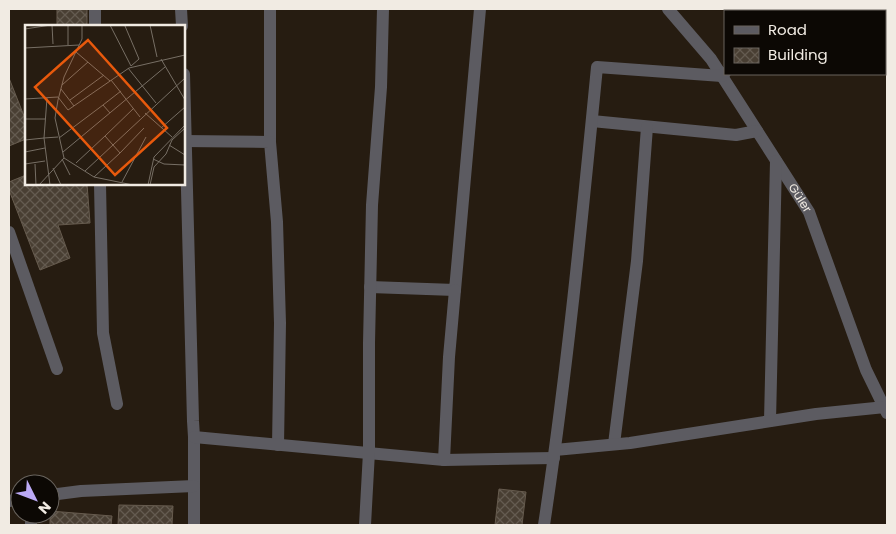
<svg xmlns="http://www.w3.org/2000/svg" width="896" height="534" viewBox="0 0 896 534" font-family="Poppins,sans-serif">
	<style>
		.building { fill: url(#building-cross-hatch); stroke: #665b4e }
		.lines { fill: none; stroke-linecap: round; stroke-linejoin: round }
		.minor { stroke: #5c5b61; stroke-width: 12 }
		.labels { text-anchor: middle; stroke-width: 4.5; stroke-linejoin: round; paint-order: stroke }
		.street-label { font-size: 12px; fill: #f1ebe3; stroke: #0c0804 }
		.inset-road { fill: none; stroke: #776f65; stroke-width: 1 }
		.view { fill: #e8590c; fill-opacity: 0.15; stroke: #e8590c; stroke-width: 2.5 }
		.inset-edge { fill: none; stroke: #f1ebe3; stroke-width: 2.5 }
	</style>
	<defs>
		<pattern id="building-cross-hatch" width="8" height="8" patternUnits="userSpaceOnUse" patternTransform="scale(1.25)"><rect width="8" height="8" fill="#493f33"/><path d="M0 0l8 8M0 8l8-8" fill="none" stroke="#645b50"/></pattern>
	</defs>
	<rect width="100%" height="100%" fill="#261c11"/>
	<!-- building -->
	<path class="building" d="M57,9H87V26H57Z
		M9,78L26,121V139L9,146Z
		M26,175V184H87L90,223L58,225L70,258L40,270L9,190V182Z
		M499,489L526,492L522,525H495Z
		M119,505L173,506L172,525H118Z
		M50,511L112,516L111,525H50Z"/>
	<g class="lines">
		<!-- minor -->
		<g class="minor">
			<path d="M95,9V26"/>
			<path d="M181,9L182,26"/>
			<path d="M270,9V142"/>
			<path id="s1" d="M668,9L711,59L809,212L866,370L887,413"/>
			<path d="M773,11L775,9"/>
			<path d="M184,74L193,421L194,437V525"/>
			<path d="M592,121L736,135L757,131"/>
			<path d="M184,141L270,142L277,222L280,323L278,445"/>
			<path d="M100,184L103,333L117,404"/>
			<path d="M9,232L57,369"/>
			<path d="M370,287L455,290L480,9"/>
			<path d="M770,421L776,161"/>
			<path d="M194,437L444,460L554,458"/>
			<path d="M614,444L637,261L647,127"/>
			<path d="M555,450L630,443L816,414L885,407"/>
			<path d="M444,460L449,357L455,290"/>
			<path d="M50,495L81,491L194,486"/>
			<path d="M9,501L20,499"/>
			<path d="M31,525V514"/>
			<path d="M365,525L369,452V343L372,205L381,87L383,9"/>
			<path d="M544,525C567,373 582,220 597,67L722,76L725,73"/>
		</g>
	</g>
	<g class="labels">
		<!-- street labels -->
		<g class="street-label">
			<text dy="4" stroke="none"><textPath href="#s1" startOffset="231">Güler</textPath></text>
		</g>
	</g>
	<!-- overview -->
	<g transform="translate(25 25)">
		<rect width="160" height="160" fill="#261c11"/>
		<path class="inset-road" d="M27,0L28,19M43,0V20M85,0L106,41L114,34L100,1M87,0H103M125,0L132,32M0,4L26,0M0,23L54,20M51,27L85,56M136,34L160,75M0,41V23M103,43L131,78M86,55L115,92M37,60L63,37M36,64L49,81M22,73L19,113L33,112M0,74L33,72L43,85L104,43L160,30M45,75L79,50M78,80L96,66M120,88L147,112M0,94H20M136,103L160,82M34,113L78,80L85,88M0,115L19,113L25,160M144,120L160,130M0,127L20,123M38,127L140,42M95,128L119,103M39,133L69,152L108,160M37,134L45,150M128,134L139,139L160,140M51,138L80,111M0,139L20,136M10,139L11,160M28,143L36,160M60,146L160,53M69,152L95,128L80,111L109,83M97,157L121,112M14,160L39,133L30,93L33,75L39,52L57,14V0M123,160L129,132L160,100M125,160L129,142L141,129L147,115L160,103"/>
		<path class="view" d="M63,15L142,103L90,150L10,62Z"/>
		<rect width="160" height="160" class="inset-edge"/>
	</g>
	<!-- border -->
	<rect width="896" height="534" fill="none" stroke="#f1ebe3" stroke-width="20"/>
	<!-- legend -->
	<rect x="724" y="10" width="162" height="65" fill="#0c0804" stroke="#68635d"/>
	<rect x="734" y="26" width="25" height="8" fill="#5c5b61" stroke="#68635d"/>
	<text x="768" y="35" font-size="15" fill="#f1ebe3">Road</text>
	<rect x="734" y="48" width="25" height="15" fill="url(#building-cross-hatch)" stroke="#68635d"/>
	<text x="768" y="60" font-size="15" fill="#f1ebe3">Building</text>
	<!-- north arrow -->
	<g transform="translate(35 499) rotate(132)"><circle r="24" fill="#0c0804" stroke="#68635d"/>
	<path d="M0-4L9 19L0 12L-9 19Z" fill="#bcaaf6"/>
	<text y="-8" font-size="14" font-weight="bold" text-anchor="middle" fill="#f1ebe3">N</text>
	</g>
</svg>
